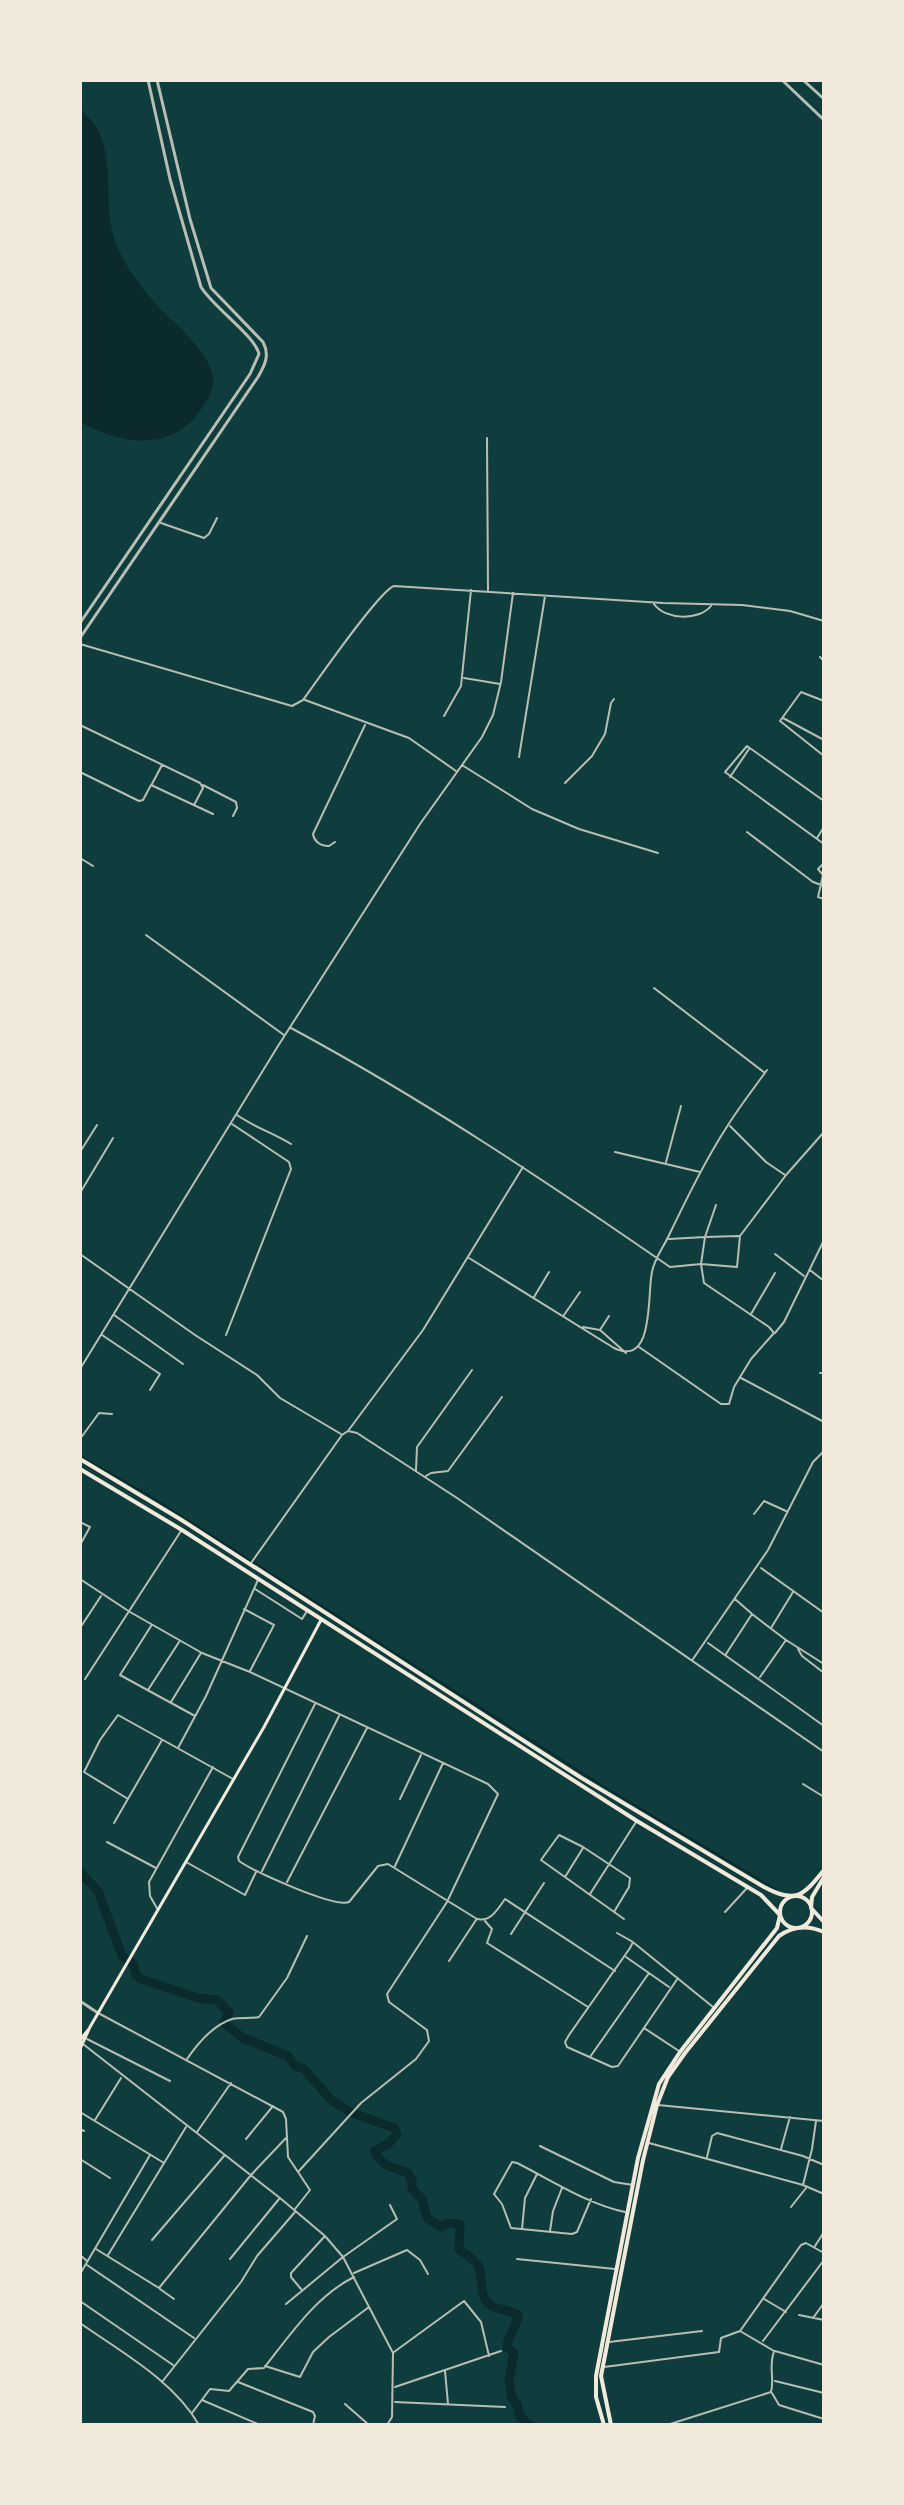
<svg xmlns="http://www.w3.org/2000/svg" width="904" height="2505" viewBox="0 0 904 2505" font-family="Signika,sans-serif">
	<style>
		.water { fill: #0a2a2b }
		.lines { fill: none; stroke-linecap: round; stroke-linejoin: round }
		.stream { stroke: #0a2a2b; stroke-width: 2 }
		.river { stroke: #0a2a2b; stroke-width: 9 }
		.minor { stroke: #b8beb3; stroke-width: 2 }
		.tertiary { stroke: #b8beb3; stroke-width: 3 }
		.secondary { stroke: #f1e9da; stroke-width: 3 }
		.primary { stroke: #f1e9da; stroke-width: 4 }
	</style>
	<rect width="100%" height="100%" fill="#0f3d3e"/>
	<!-- water -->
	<path class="water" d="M80,108C85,114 92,120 96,127C117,160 101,208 117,246C124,263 138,283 150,297C167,319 216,353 213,384C212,395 203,407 196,416C167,452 115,444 80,421Z"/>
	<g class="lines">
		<!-- stream -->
		<path class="stream" d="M80,1456L150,1496L601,1785L777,1890"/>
		<!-- river -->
		<path class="river" d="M80,1872L98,1891L122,1956L133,1964L136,1975L141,1979L198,1998L217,2000L229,2012L224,2023L243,2038L288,2056L295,2066L304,2069L332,2101L350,2112L394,2128L397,2134L389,2143L375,2151C381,2167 393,2167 408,2173L412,2180V2189L422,2199L427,2218L441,2227L448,2223L460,2224L459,2249C465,2255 473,2257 478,2266C485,2278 477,2291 488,2303C497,2312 509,2308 518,2315C518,2327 507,2335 507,2347L514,2353L509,2381L512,2398L517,2404L520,2417L530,2425"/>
		<!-- minor -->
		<path class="minor" d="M487,438L488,590
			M161,523L204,538L209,534L217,518
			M654,604C665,620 699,621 711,606
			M80,644L292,706L303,700C317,681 379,591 394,586L663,603L742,605L790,611L824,621
			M820,657L824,661
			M464,678L500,684
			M305,700L409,738L456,771
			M824,701L801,692L780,721L824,756
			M444,716L461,686L471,590
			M783,718L824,740
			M80,725L200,783L203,788L194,805
			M519,757L545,596
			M462,765L532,809L579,829L658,853
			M80,772L139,801L143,800L151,785L213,814
			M730,777L749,749
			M565,783L592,756L605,734L611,703L614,699
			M152,784L162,765
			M203,785L236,802L237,808L233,816
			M824,801L747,746L725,772L824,844
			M747,832L813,882L824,886
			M817,838L824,827
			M335,842L329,846C321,847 314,841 313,834L365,725
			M80,858L93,866
			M823,875L818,897L824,899
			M823,875L818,869L824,863
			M146,935L284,1035
			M654,988L765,1073
			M291,1028C423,1099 547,1182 670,1267L701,1264L737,1267L740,1236L786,1175L824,1132
			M237,1115C254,1127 273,1133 291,1144
			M730,1126L766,1162L785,1175
			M80,1152L97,1125
			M615,1152L700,1172
			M666,1162L681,1106
			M80,1193L113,1138
			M669,1239L705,1237L716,1205
			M80,1254L195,1335L257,1375L280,1398L341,1434
			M775,1254L804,1276
			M469,1258L614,1348C655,1368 647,1293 652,1272C654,1259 665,1245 670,1233C688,1196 706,1159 728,1125C740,1106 754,1088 767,1070
			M810,1270L824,1281
			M534,1297L549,1272
			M751,1314L775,1273
			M114,1315L183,1364
			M564,1315L580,1292
			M583,1327L600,1330L609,1316
			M600,1330L626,1353
			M775,1333L784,1322L824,1240
			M102,1335L160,1374L150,1390
			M226,1335L291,1169L289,1162L232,1124
			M639,1347L721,1404H729L734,1387L751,1359L774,1333L769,1327L704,1283L701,1264L705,1237L739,1236
			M80,1369L278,1046L420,824L482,737L493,715L501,682L513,593
			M820,1373H824
			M741,1378L824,1422
			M348,1431L357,1433L457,1498L824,1752
			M80,1439L99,1413L112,1414
			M416,1470L417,1447L472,1370
			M426,1476L431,1473L448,1471L502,1397
			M754,1514L764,1501L786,1511
			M80,1522L90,1527L80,1545
			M251,1563L342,1435L348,1431L423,1330L523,1167
			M761,1568L824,1613
			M80,1579L130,1612L202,1653L250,1672L488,1784L498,1794L447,1902L387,1994L389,2002L427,2030L429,2041L416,2059L361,2103L298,2172
			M255,1589L302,1619L307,1611
			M735,1599L751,1613
			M244,1609L274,1625L250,1671
			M151,1626L120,1675L195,1716
			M80,1628L101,1596
			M771,1628L793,1592
			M708,1643L824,1726
			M798,1649L802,1656L824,1673
			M726,1654L752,1614L786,1640L824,1664
			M693,1659L768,1550L813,1462L824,1451
			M760,1677L786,1640
			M85,1679L181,1531
			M148,1690L179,1642
			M171,1702L201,1653
			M315,1704L238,1857L239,1861C255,1872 334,1908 349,1902L378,1866L388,1864L477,1919C491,1922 497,1910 505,1899L615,1971
			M178,1748L206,1696L258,1580
			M803,1784L824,1797
			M128,1799L84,1772L100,1740L118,1715L233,1779
			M400,1799L421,1755
			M114,1823L162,1740
			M107,1842L156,1868
			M186,1862L245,1895L256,1872
			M395,1866L443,1763
			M262,1871L339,1716
			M565,1877L583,1848
			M287,1882L367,1728
			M590,1894L636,1822
			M158,1910L150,1896L149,1882L213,1767
			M614,1912L629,1887L630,1878L583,1847L559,1835L541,1860L624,1919
			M725,1912L747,1888
			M485,1921L492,1929L487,1943L588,2007
			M617,1933L633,1942L630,1948L569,2035L565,2042L567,2047L612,2067L618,2066L678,1978
			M511,1934L544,1883
			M634,1943L713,2007
			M626,1957L669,1987
			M449,1961L476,1920
			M100,2014L283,2112L286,2119L288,2157L310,2190L295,2209
			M644,2028L679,2051
			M87,2039L170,2081
			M83,2044L280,2198L325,2236L343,2257L393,2353L392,2417L387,2425
			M590,2057L649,1973
			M187,2059C198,2043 213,2025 232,2019C241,2017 251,2019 259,2017L287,1978L307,1936
			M658,2105L824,2121
			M80,2112L164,2163
			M95,2120L121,2078
			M80,2129L84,2131
			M197,2132L231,2083
			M246,2139L273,2106
			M649,2143L803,2185L824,2194
			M540,2146L614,2182L633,2185
			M781,2149L790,2117
			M707,2157L712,2136L717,2133L803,2156L824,2165
			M80,2159L110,2178
			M803,2185L812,2149L816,2121
			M80,2190H81
			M591,2199L577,2232L572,2234L511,2228L502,2204L494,2194L512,2162L517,2163C551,2180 587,2204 625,2212
			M791,2207L806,2188
			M522,2229L525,2198L537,2174
			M550,2231L553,2211L562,2188
			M152,2240L224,2156
			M815,2246L824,2232
			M96,2249L159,2288L251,2175L286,2138
			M80,2255L87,2261
			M108,2255L186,2127
			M230,2259L279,2199
			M517,2259L615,2269
			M87,2265L194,2338
			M354,2273L407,2250L420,2260L428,2274
			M80,2274L150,2155
			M160,2289L174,2299
			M301,2289L291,2277V2273L325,2236
			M764,2299L786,2312
			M80,2301L173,2365
			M286,2304L343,2257L397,2219L390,2205
			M799,2315L824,2320
			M813,2318L824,2303
			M80,2323C121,2352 173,2380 199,2425
			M763,2341L824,2260
			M609,2342L702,2331
			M775,2351L824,2365
			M394,2352L464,2301L481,2322L489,2356
			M265,2366L300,2377L313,2352L329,2337L369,2307
			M604,2367L719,2352L721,2338L740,2331L801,2245L806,2243L824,2253
			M445,2371L448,2404
			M775,2381L824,2393
			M162,2382L241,2282L257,2256L295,2212
			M238,2382L313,2412L315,2416L313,2425
			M395,2387L501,2351
			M772,2393L779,2405L824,2419
			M202,2400L260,2425
			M395,2402L505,2407
			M345,2404L369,2425
			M192,2413L210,2389L229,2391L248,2369L264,2368C290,2335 316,2296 354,2277
			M667,2425L771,2392C775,2375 768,2369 774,2351L740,2331"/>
		<!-- tertiary -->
		<path class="tertiary" d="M782,80L824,120
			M803,80L824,99
			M80,623L250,374L259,354C255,336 214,308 201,287L170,179L148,80
			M80,638L258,377C265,365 270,355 263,342L211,288L190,219L157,80
			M80,2001L98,2013"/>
		<!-- secondary -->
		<path class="secondary" d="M80,2040L89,2029
			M80,2049L90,2027L264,1727L321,1620"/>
		<!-- primary -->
		<path class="primary" d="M80,1459L180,1519L580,1777L764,1887C796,1904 803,1896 824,1870
			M80,1469L182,1530L637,1821L761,1895L780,1915L777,1928L680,2052L659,2084L638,2158L596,2376V2397L604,2425
			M824,1877L812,1897L811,1908L824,1922
			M780 1912a16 16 0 1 1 32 0a16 16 0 1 1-32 0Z
			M611,2425L601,2376L643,2160L657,2105L668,2077L685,2053L779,1936C793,1926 808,1925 824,1932"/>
	</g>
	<!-- border -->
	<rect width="904" height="2505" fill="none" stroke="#f1e9da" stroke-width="164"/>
</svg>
